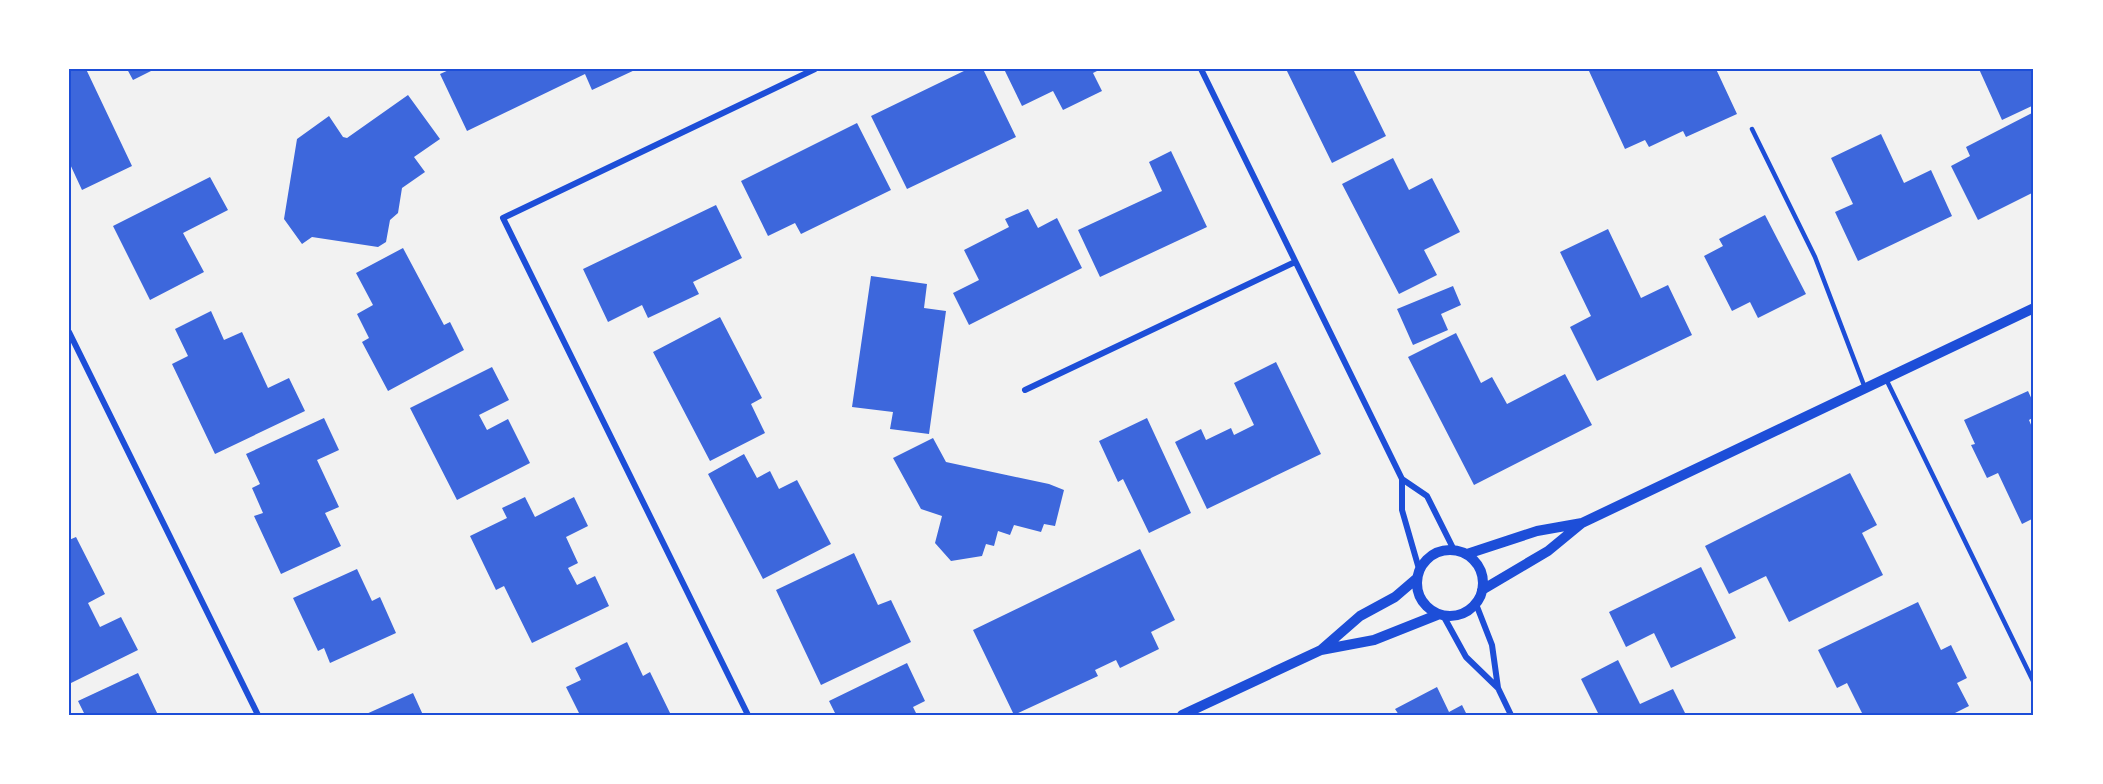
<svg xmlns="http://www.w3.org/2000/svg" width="2103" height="784" viewBox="0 0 2103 784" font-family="Ubuntu,sans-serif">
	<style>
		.building { fill: #3d67dc }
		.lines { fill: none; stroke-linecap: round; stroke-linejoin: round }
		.service { stroke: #1d4ed8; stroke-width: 4.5 }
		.minor { stroke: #1d4ed8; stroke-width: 6 }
		.tertiary { stroke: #1d4ed8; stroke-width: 10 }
		.neatline { fill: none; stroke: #1d4ed8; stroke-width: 2 }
	</style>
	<rect width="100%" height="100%" fill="#f2f2f2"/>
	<!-- building -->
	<path class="building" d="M69,69H86L132,166L82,190L69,162Z
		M127,69H155L133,80Z
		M451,69H637L592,90L585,74L467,131L440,74Z
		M968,69H983L1016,137L907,189L871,116Z
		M1004,69H1101L1093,73L1102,91L1063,110L1053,91L1022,106Z
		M1286,69H1353L1386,136L1332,163Z
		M1592,69H1716L1737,114L1686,137L1683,131L1649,147L1645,140L1625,149L1589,71Z
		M1979,69H2031L2034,76V105L2002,120Z
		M408,95L440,139L414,157L425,172L402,188L398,213L390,220L386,242L378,247L312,237L302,244L284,219L297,139L329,116L343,137L347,138Z
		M2032,113L2034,192L1978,220L1951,166L1970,156L1966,147Z
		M857,123L891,190L801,234L795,223L768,236L741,181Z
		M1881,134L1904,183L1931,170L1952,216L1858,261L1835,212L1853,204L1831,158Z
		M1171,151L1207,227L1100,277L1078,230L1162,191L1149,162Z
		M1393,158L1409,190L1432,178L1460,232L1424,250L1437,275L1399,294L1342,184Z
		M210,177L228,210L183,233L204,272L150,300L113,226Z
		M716,205L742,258L693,282L699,294L648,318L642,305L608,322L583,269Z
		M1028,209L1038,228L1057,218L1082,268L969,325L953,293L979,280L964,250L1009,227L1005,219Z
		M1765,215L1806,294L1758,318L1750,302L1732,311L1704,256L1723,246L1719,239Z
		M1608,229L1641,298L1668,285L1692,335L1597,381L1570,327L1591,316L1560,252Z
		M403,248L444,325L450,322L464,350L388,391L362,342L369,338L357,314L373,305L356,273Z
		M871,276L927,284L924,308L946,311L929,434L890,429L893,412L852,407Z
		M1453,286L1461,305L1441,314L1448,330L1413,345L1397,309Z
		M211,311L224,340L242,332L268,388L289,378L305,411L215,454L172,364L188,356L175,329Z
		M720,317L762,398L751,404L765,433L710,461L653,352Z
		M1456,333L1481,383L1492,377L1507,404L1565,374L1592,425L1474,485L1408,357Z
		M1276,362L1321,454L1207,509L1175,442L1201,429L1206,440L1231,428L1234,435L1254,425L1234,383Z
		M492,367L509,400L479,415L487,430L508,419L530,463L457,500L410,408Z
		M2028,391L2034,404V417L2029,420L2034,432V518L2022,524L1998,473L1987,478L1971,445L1975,444L1964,420Z
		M324,418L339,450L317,460L339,507L325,513L341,546L281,574L254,516L263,513L252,488L260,484L246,454Z
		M1147,418L1191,513L1149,533L1123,479L1118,482L1099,441Z
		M933,438L946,462L1049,484L1064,490L1055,526L1044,524L1041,532L1014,525L1010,535L998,531L994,546L986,544L982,556L951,561L935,543L942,516L921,509L893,458Z
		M744,454L757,478L770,471L779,489L797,480L831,544L763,579L708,474Z
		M1850,473L1877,525L1862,533L1883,575L1789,622L1766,576L1729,594L1705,546Z
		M525,497L535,517L574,497L588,526L566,537L578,563L568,568L577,585L595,576L609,606L532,643L504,586L496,590L470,536L507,518L502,508Z
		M76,537L105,594L88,603L100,627L121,617L138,650L69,684V540Z
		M1140,549L1175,620L1151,632L1159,649L1120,668L1116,660L1095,670L1098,676L1014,715L973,630Z
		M854,553L878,605L891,600L911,642L821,685L776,590Z
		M1701,567L1736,638L1671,668L1654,633L1626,647L1609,612Z
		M357,569L372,601L380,597L396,633L330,663L324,648L318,651L293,598Z
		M1918,602L1941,650L1951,645L1967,678L1957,683L1969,706L1951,715H1863L1847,683L1837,688L1818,650Z
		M627,642L643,676L650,672L671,715H580L566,687L581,680L575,668Z
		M1618,660L1640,704L1673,689L1686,715H1599L1581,679Z
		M907,663L925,701L913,707L917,715H836L829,701Z
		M138,673L158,715H85L78,701Z
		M1437,687L1449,712L1462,705L1467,715H1399L1395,709Z
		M413,693L423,715H364Z"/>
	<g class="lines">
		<!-- service -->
		<path class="service" d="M1752,129L1815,257L1865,388
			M1886,379L2034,683"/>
		<!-- minor -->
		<path class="minor" d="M1201,69L1402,479V510L1419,569
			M69,332L258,715
			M1025,390L1295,262
			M1402,479L1427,496L1454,550
			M1476,604L1492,645L1498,688
			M1444,617L1466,657L1498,688L1511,715
			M748,715L503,218L815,69"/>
		<!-- tertiary -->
		<path class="tertiary" d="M1417 583a33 33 0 1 1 66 0a33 33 0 1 1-66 0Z
			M1467,554L1537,531L1582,523
			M1482,590L1548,551L1582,523L2034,308
			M1321,650L1360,616L1395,597L1416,579
			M1182,715L1321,650L1374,640L1437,615"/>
	</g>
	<!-- border -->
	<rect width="2103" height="784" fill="none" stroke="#ffffff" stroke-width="141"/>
	<rect x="70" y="70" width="1962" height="644" class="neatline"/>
</svg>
